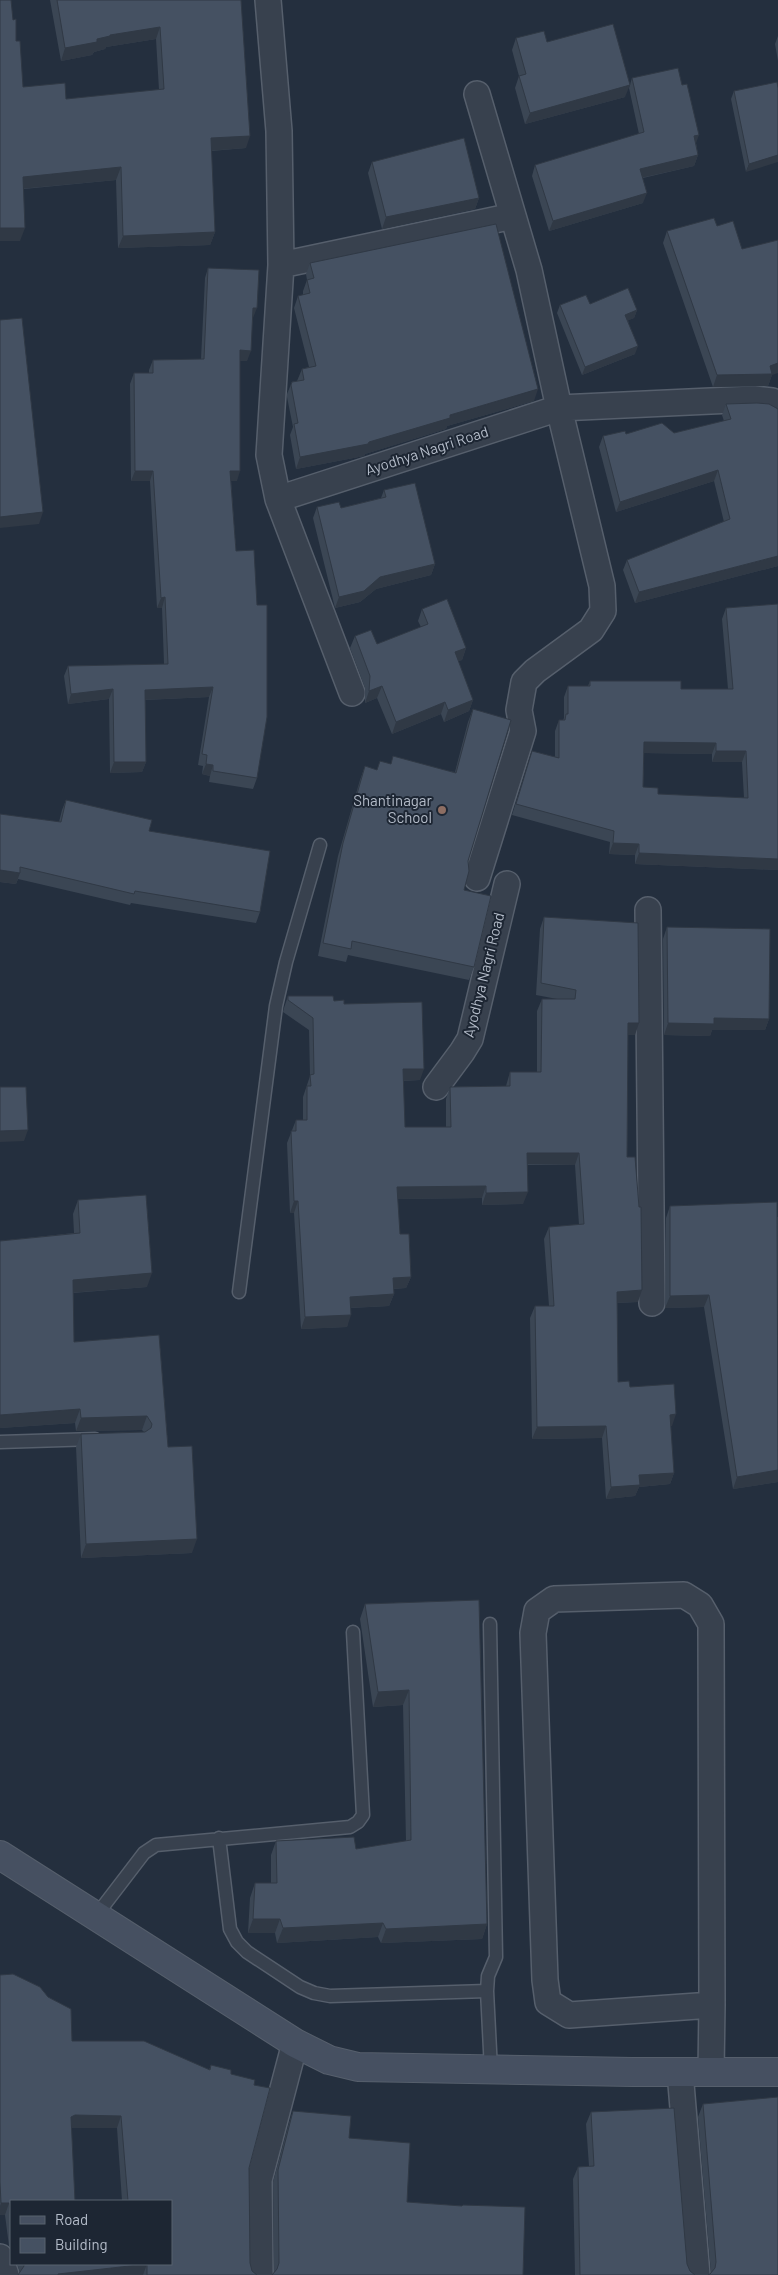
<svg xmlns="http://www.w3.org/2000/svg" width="778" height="2275" viewBox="0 0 778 2275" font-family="Barlow,sans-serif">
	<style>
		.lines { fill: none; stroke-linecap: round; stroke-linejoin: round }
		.lane-casing { stroke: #565f6c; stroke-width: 15 }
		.street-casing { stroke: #565f6c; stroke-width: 28 }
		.secondary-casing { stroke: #565f6c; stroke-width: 30 }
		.lane { stroke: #38414e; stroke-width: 12 }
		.street { stroke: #38414e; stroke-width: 25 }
		.secondary { stroke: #465061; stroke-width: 28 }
		.wall { fill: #3b4654; fill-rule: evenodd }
		.shaded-wall { fill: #303945 }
		.building { fill: #455162; stroke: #303945; fill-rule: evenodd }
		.education-dot { fill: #8d6e63; stroke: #1d2633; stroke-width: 2 }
		.labels { text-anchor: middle; stroke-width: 4; stroke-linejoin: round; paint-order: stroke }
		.street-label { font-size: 15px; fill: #b4bcc9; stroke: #1d2633 }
		.poi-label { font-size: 15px; fill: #b4bcc9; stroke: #1d2633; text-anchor: end }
	</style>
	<rect width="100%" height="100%" fill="#242f3e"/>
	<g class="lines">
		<defs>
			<path id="lane" d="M239,1292L276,1006L286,962L320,845
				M0,1442L95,1439
				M490,1624L496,1957L488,1976L487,1991L491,2070
				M219,1838L230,1929L237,1942L247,1952L300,1987L314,1993L330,1996L487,1991
				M95,1917L144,1853L156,1845L350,1827L358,1822L363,1815L353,1632"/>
			<path id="street" d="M268,0L279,131L281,265L269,455L278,499L352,693
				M281,265L513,216
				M278,499L559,408L754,399L772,401L778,407
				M477,878L523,731L519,710L524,682L535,671L591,630L603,611L602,586L559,408L529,270L477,94
				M648,910L652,1303
				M436,1087L462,1052L470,1039L507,884
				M680,2072L697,2275
				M711,2072L712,2005L711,1624L700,1605L684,1595L554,1599L537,1611L533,1633L545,1980L548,2002L569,2015L712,2005
				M0,2257L6,2275
				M260,2275L259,2180L295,2043"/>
			<path id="secondary" d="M0,1855L295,2043L329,2060L358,2067L632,2072H778"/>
		</defs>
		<!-- lane casing -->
		<use href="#lane" class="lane-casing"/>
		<!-- street casing -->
		<use href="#street" class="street-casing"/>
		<!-- secondary casing -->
		<use href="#secondary" class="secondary-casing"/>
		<!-- lane -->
		<use href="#lane" class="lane"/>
		<!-- street -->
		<use href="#street" class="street"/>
		<!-- secondary -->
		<use href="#secondary" class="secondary"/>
	</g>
	<!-- wall -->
	<path class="wall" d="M0,0L13,20L23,87L66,99L159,90L156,39L106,47L105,49L94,52L92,55L61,61L50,0H241L246,148L211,151L215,232L210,245L118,248L116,180L24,189L20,241H0Z
		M778,36V61L775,44Z
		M516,38L547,42L625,97L525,124L515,88L519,76L512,50Z
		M632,78L696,143L698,155L694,166L643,178V203L549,231L532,176L535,165L639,134L629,88Z
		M778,88L746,172L731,99L734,91Z
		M372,162L479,198L475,209L382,229L368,173Z
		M717,226L742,249L772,375L768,386L713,387L663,243L667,231Z
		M310,263L534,401L447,426L446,429L365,454L364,456L296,469L290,435L293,427L287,397V394L292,382L297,381L302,369L309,367L294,308L298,296L303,295V291L307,280L306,274Z
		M208,268L253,318L247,361H240L237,481H231L236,551L257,778L253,789L209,782L210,776L202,774L203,766L198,765L209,697L145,700L146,762L142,772L110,773L109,699L68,704L64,676L68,666L164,664L162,608H157L150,481H131L130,384L134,373H149V370L153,360L201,359L205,278Z
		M590,304L637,310L634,318L628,320L635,354L582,375L557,313L560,305Z
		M726,404L778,409V566L635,603L623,570L627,560L724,522L714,481L616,512L599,447L603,436L626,434L674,433L724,421L722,415Z
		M384,490L435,564L431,575L376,589L360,602L335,608L313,518L317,507L341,508L381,498Z
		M778,604V870L635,864V855L609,854L610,842L512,815L532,751L555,757V731L559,720H563L564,718V697L568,686H588L590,681L681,689H728L722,619L726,608ZM644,753L712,754V762H742L744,798L658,794L643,787Z
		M422,609L466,648L462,660L458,661L473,700L469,711L444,722L441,714L392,734L377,698L365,703V688L350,648L355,636L377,644L421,627L418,621Z
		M473,709L468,861L464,890L474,967L469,980L348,955L346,962L318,956L338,856L360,780L365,766L377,770L390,764L455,772L468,722Z
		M66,800L149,831L260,912L256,923L131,903L130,905L18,879L16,884L0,882L59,822L62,810Z
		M544,917L635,1035H628L627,1157L638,1302L617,1303L618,1382L630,1387L672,1426H670L674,1473L670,1484L639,1487L635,1496L606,1499L602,1438L532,1439L530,1318L535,1306H549L544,1239L549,1227L579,1225L575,1165H527L523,1204L482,1205V1198L397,1199L400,1234L411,1277L406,1288L393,1289L394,1294L389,1306L351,1308L347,1327L301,1329L294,1213H290L287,1143L296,1120H303V1097L310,1076L309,1030L283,1012L284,1008L288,996L334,1001L344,1004L420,1080L403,1081L405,1127H446V1099L450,1087L506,1086L510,1072H537V1011L542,999H557L536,995L540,929Z
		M667,927L769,1019L765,1030H712L710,1036L664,1035L663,939Z
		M78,1200L147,1287L73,1293L74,1342L159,1335L168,1447L192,1553L81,1558L76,1447L81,1434L144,1432L142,1430L76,1431L75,1423L0,1428V1241L74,1233L73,1214Z
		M670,1206L778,1217V1482L733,1489L704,1307L665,1308L666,1218Z
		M479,1600L487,1924L482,1939L381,1943L378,1937L277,1943L275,1933H248L250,1898L255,1883H271V1855L276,1841L356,1849L406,1841L403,1705L373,1707L360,1619L365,1604Z
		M0,1975L72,2041L209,2070L211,2065L254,2085L249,2168L250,2263L252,2271L257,2275H18L20,2272L17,2264H171V2201H122L117,2128H71L11,2201V2249L9,2246L5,2215H0Z
		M703,2104L778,2275L710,2274L711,2273L698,2117Z
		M293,2111L349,2138L407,2202L462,2206L463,2205L523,2275L274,2273L273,2182L289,2123Z
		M591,2112L687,2264L690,2271L695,2275H575L573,2179L578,2167L589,2166L586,2124Z"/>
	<!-- shaded-wall -->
	<path class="shaded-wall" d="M160,27L156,39L106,47L105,49L94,52L92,55L61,61L65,48L110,35Z
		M630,85L625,97L525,124L530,113Z
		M699,135L695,146L694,136Z
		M250,136L246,148L206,151L211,138Z
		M698,155L694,166L636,179L640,169Z
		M778,155V162L746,172L749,164Z
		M121,167L116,180L19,189L23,177Z
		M647,193L643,203L549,231L553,221Z
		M479,198L475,209L382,229L386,217Z
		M0,228H25L20,241H0Z
		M215,232L210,245L118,248L123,236Z
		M253,308H257L253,318H249Z
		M637,310L634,318L622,323L625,315Z
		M638,346L635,354L582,375L585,367Z
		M240,350L251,351L247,361H236Z
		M778,363V373L772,375L768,386L713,387L717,375L770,366Z
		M538,389L534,401L447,426L446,429L365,454L364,456L296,469L300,457L369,442L450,415Z
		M718,470L714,481L616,512L620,502Z
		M135,471H153L150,481H131Z
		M230,471H240L237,481H227Z
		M43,512L39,524L0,528V517Z
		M778,556V566L635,603L639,592Z
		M435,564L431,575L376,589L360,602L335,608L339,597L380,577Z
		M165,597L162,608H157L161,598Z
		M466,648L462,660L450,664L455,652Z
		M382,686L377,698L365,703L369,691Z
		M213,687L209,697L141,700L145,690Z
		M113,689L109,699L68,704L71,694Z
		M473,700L469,711L444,722L448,710Z
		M445,702L441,714L392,734L396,722Z
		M644,742L716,743L712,754L640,753Z
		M716,751H746L742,762H712Z
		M114,762H146L142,772L110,773Z
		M206,764L213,765L210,776L202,774Z
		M613,843L639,844L635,855L609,854Z
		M639,853L778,859V870L635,864Z
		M0,870L20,873L16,884L0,882Z
		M714,1018L769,1019L765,1030H712L710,1036L664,1035L668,1023Z
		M628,1023H639L635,1035H624Z
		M403,1069H424L420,1080L398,1081Z
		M28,1130L24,1141L0,1142V1131Z
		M527,1153H579L575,1165L523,1164Z
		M486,1186L482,1198L392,1199L397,1187Z
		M528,1192L523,1204L482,1205L486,1193Z
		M294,1201H298L294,1213H290Z
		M152,1273L147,1287L68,1293L73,1280Z
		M411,1277L406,1288L388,1289L393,1278Z
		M642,1290L638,1302L613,1303L617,1292Z
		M394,1294L389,1306L346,1308L350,1297Z
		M709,1295L704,1307L665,1308L670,1296Z
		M351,1315L347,1327L301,1329L305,1317Z
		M80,1409L75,1423L0,1428V1415Z
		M676,1414L672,1426L665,1427L670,1415Z
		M147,1416L142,1430L76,1431L81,1418Z
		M606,1426L602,1438L532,1439L537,1427Z
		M778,1470V1482L733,1489L737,1477Z
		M674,1473L670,1484L639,1487L635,1496L606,1499L611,1487L639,1475Z
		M197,1539L192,1553L81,1558L86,1544Z
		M409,1690L403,1705L373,1707L378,1692Z
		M253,1919H280L275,1933H248Z
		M383,1923L378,1937L277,1943L283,1928Z
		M487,1924L482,1939L381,1943L386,1929Z
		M75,2115L121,2116L117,2128H71V2117Z
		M1,2203H9L5,2215H0V2206Z
		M147,2264L143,2275H58V2274Z"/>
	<!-- building -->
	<path class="building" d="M0,0H11L13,20L16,19V41H20L23,87L65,83L66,99L164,89L160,27L110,35V36L97,39V42L65,48L57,0H241L250,136L211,138L215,232L123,236L121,167L23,177L25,228H0Z
		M613,24L630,85L530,113L519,76L526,74L516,38L544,31L547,42Z
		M678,68L682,85L687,84L699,135L694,136L698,155L640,169L647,193L553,221L535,165L644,132L632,78Z
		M777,82L778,88V155L749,164L734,91Z
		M464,138L479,198L386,217L372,162Z
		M714,218L717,226L733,221L742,249L778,240V363L770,366L772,374L717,375L667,231Z
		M496,224L538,389L450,415V418L369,442L368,444L300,457L294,424L298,423L291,385L292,382L304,380L302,369L316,366L298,296L310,293L307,280L314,278L310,263Z
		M208,268L259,270L257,308H253L251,351L240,350V471H230L236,551L254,550L257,605H267V717L257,778L213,771V765L206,764L207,755L202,754L213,687L145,690L146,762H114L113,689L71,694L68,666L168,664L165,597L161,598L153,471H135L134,373H153V360L204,359Z
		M628,288L637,310L625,315L638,346L585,367L560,305L586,295L590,304Z
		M22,318L43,512L0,517V320Z
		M757,403L769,404L778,409V556L639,592L627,560L730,519L718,470L620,502L603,436L625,431L626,434L662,423L674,433L731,419L726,404Z
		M415,483L435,564L380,577L364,591L339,597L317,507L339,502L341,508L386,497L384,490Z
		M447,599L466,648L455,652L473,700L448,710L445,702L396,722L382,686L369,691L370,676L355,636L371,630L377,644L428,624L422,609Z
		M778,604V859L639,853V844L613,843L614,831L516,804L532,751L559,758V720H565L566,714H568V686H590V681H681V689H733L726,608ZM644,742L716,743V751H746L748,798L658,794V788L643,787Z
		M473,709L511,720L468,861L469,871L464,890L491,896L474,967L352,941L351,949L323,943L343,843L365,766L377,770L380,761L391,764L393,756L456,773Z
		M66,800L152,820L149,831L270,851L260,912L135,891L134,894L20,867V873L0,870V814L61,822Z
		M544,917L638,923L639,1023H628L627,1157H635L639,1207H641L642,1290L617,1292L618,1382L629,1381L630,1387L674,1384L676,1414L670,1415L674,1473L639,1475L640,1485L611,1487L606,1426L537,1427L535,1306H554L549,1227L584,1224L579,1153H527L528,1192L486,1193V1186L397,1187L400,1234H409L411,1277L393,1278L394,1294L350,1297L351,1315L305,1317L298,1201H294L291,1131H296V1120H307V1086H311L310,1075L314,1074L313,1018L288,1000V996H333L334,1001L344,1000V1004L422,1002L424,1069H403L405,1127H451L450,1087L510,1086V1072H541L542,999H575L576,990L541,983Z
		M667,927L770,929L769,1019L714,1018V1024L668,1023Z
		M0,1087H26L28,1130L0,1131Z
		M146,1195L152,1273L73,1280L74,1342L159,1335L168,1447L192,1446L197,1539L86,1544L81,1434L145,1432L151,1428L152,1424L147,1416L81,1418L80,1409L0,1415V1241L80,1233L78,1200Z
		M777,1202L778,1470L737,1477L709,1295L670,1296V1206Z
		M479,1600L487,1924L386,1929L383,1923L283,1928L280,1919H253L255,1883H277L276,1841L354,1837L356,1849L411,1840L409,1690L378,1692L365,1604Z
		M13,1974L40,1987L48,1997L71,2009L72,2041H144L210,2070L211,2065L231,2070V2074L255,2080L254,2085L270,2088L249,2168L250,2263L252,2271L257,2275H147V2264H171V2201H128L121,2116L75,2115L71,2117L75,2201H11V2218L9,2203H1L0,2182V1975Z
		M778,2097V2275H708L710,2274L715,2268L716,2262L703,2104Z
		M674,2108L687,2264L690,2271L695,2275H580L578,2167L594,2166L591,2112Z
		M293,2111L351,2116L349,2138L410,2143L407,2202L462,2206L463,2205L525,2207L523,2275H272L277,2269L279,2263L278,2170Z
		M24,2264H147L58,2274V2275H18L24,2266Z"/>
	<!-- markers -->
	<circle class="education-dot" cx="442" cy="810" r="5"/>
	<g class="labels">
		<!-- street labels -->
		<g class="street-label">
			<text transform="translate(427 451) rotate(-18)" y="5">Ayodhya Nagri Road</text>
			<text transform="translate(484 975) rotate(-76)" y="5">Ayodhya Nagri Road</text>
		</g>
		<!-- poi labels -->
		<g class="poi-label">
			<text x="432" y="806">Shantinagar<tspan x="432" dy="17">School</tspan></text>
		</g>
	</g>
	<!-- legend -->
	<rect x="10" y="2200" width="162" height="65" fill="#1d2633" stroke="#59626f"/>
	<rect x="20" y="2216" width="25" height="8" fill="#465061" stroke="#59626f"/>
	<text x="55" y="2225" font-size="15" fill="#b4bcc9">Road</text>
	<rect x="20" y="2238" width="25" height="15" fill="#455162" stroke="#59626f"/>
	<text x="55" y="2250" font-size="15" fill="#b4bcc9">Building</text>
</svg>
